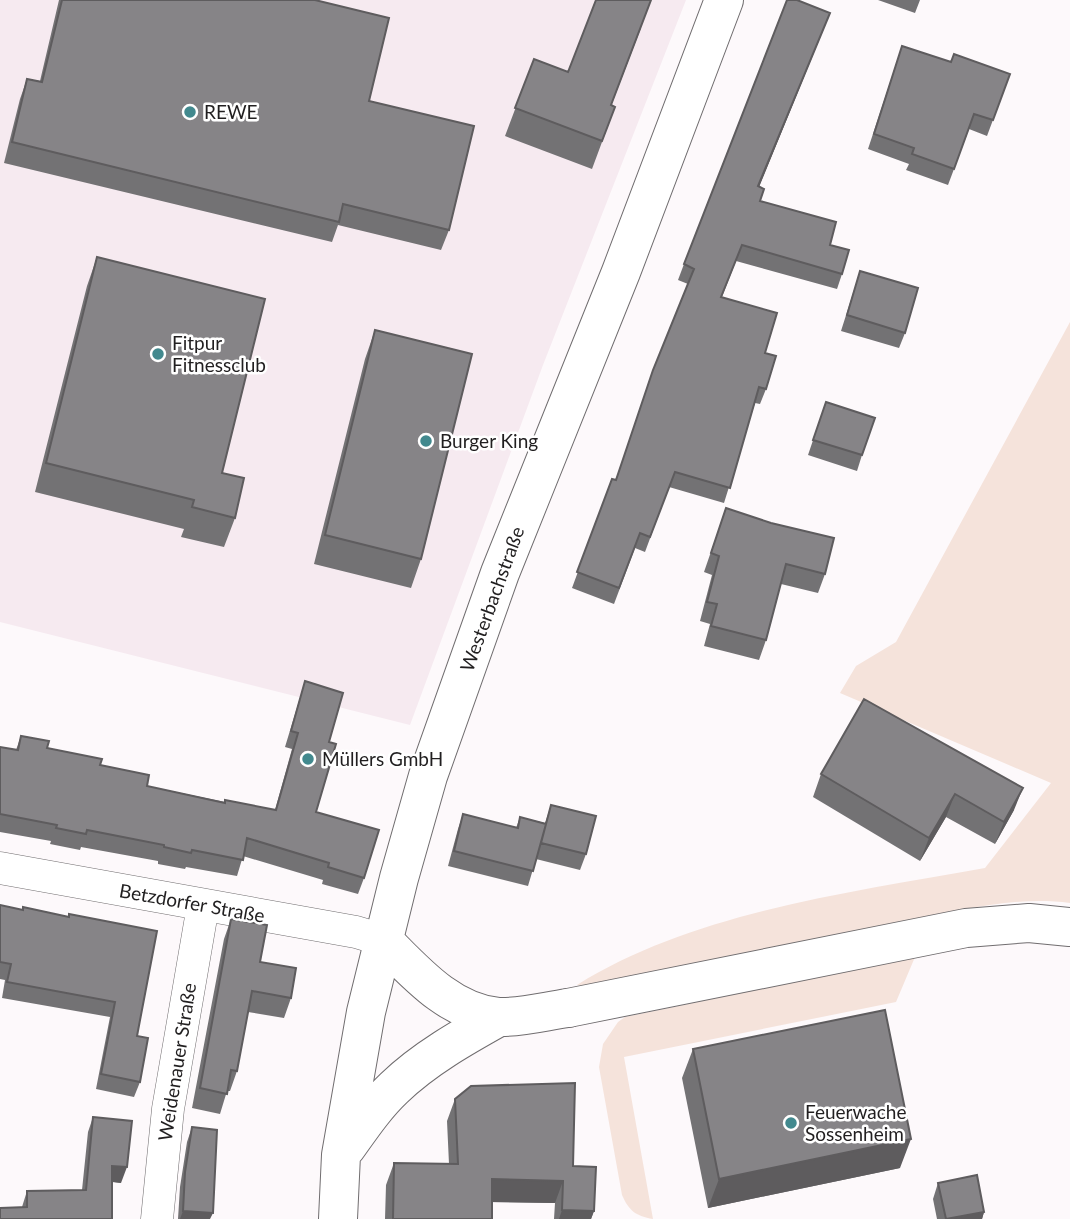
<svg xmlns="http://www.w3.org/2000/svg" width="1070" height="1219" viewBox="0 0 1070 1219" font-family="Lato,sans-serif">
	<style>
		.built { fill: #f6eaf0 }
		.green { fill: #f5e3db }
		.lines { fill: none; stroke-linecap: round; stroke-linejoin: round }
		.minor-casing { stroke: #706d6f; stroke-width: 33 }
		.secondary-casing { stroke: #706d6f; stroke-width: 40 }
		.motorway-casing { stroke: #706d6f; stroke-width: 40 }
		.minor { stroke: #fff; stroke-width: 32 }
		.secondary { stroke: #fff; stroke-width: 38 }
		.motorway { stroke: #fff; stroke-width: 38 }
		.wall { fill: #737274 }
		.shaded-wall { fill: #5e5c5e }
		.building { fill: #868487; stroke: #5e5c5e; stroke-width: 2 }
		.poi-dot { fill: #42898e; stroke: #fff; stroke-width: 2.5 }
		.labels { text-anchor: middle; stroke-width: 5; stroke-linejoin: round; paint-order: stroke }
		.poi-label { font-size: 19px; fill: #211f20; stroke: #fff; text-anchor: start }
		.street-label { font-size: 19px; fill: #211f20; stroke: #fff }
	</style>
	<rect width="100%" height="100%" fill="#fdf9fb"/>
	<!-- built -->
	<path class="built" d="M0,0H686L543,365L410,725L0,622Z"/>
	<!-- green -->
	<path class="green" d="M1070,322V903C1034,898 1000,903 965,909L589,988L577,985C694,912 852,892 985,868L1051,783L840,693L856,666L896,642Z
		M915,957L896,1002L624,1057L653,1219C636,1216 629,1211 622,1195L599,1067L603,1044L618,1022L625,1017Z"/>
	<g class="lines">
		<defs>
			<path id="minor" d="M0,868L356,932L383,940
				M157,1219L168,1109L203,906"/>
			<path id="secondary" d="M383,940C415,972 449,1012 498,1017C520,1018 546,1011 568,1008
				M346,1148C361,1127 375,1106 394,1088C424,1059 463,1037 499,1017
				M338,1219L341,1155L366,1012L399,878L428,776L500,573L621,272L724,0"/>
			<path id="motorway" d="M568,1008L966,928L1029,923L1070,927"/>
		</defs>
		<!-- minor casing -->
		<use href="#minor" class="minor-casing"/>
		<!-- secondary casing -->
		<use href="#secondary" class="secondary-casing"/>
		<!-- motorway casing -->
		<use href="#motorway" class="motorway-casing"/>
		<!-- minor -->
		<use href="#minor" class="minor"/>
		<!-- secondary -->
		<use href="#secondary" class="secondary"/>
		<!-- motorway -->
		<use href="#motorway" class="motorway"/>
	</g>
	<!-- wall -->
	<path class="wall" d="M59,0H315L369,101L449,230L441,250L338,225L332,242L4,163L20,99L27,79L40,81Z
		M878,0H920L915,13Z
		M641,28L611,106L615,107L592,169L505,136L534,59L568,72Z
		M824,28L759,186L760,201L830,245L842,274L837,289L736,261L722,297L765,353L766,389L760,404L755,403L724,503L669,487L645,552L635,548L614,604L572,588L612,479L616,480L688,284L678,280L684,264Z
		M902,46L951,62L1010,74L987,136L969,129L948,185L906,170L909,164L868,149Z
		M97,257L222,473L235,518L224,547L181,537L184,529L35,492L87,286Z
		M860,271L905,333L899,348L841,331Z
		M375,330L421,559L411,588L314,564L365,359Z
		M826,402L862,455L857,471L808,455Z
		M726,508L825,574L818,593L781,584L766,640L759,660L704,646L710,624L700,621L712,575L704,572Z
		M305,681L329,742L316,812L364,878L358,894L322,884L323,880L243,856L237,876L186,867L185,869L158,864V861L81,847L80,850L50,844L51,841L0,832V747L16,750L21,736L47,748L100,765L147,786L225,802L275,810L292,749L285,747Z
		M864,699L1014,810L995,844L946,817L920,861L813,797L821,774Z
		M551,805L586,854L580,870L536,859L528,886L448,866L458,829L463,814L516,828L520,817L545,823Z
		M0,905L22,910L68,917L137,1036L140,1082L134,1097L96,1089L110,1017L2,998L5,980L0,979Z
		M231,919L260,962L291,998L284,1018L248,1012L237,1071L230,1091H227L220,1114L192,1108L224,939Z
		M693,1049L900,1168L708,1208L682,1078Z
		M455,1099L573,1166L594,1211L591,1219H554L555,1203L492,1202V1219H385L386,1185L394,1163L449,1164L447,1121Z
		M93,1117L121,1183L112,1182V1219L22,1207L27,1191L82,1190L88,1132Z
		M192,1127L210,1219H178L180,1187L187,1142Z
		M938,1183L984,1212L982,1219H937L933,1199Z"/>
	<!-- shaded-wall -->
	<path class="shaded-wall" d="M830,13L824,28L753,202L758,186Z
		M1023,788L1014,810L995,844L1004,822Z
		M955,794L946,817L920,861L929,838Z
		M911,1139L900,1168L708,1208L719,1179Z
		M112,1166L127,1167L121,1183L107,1181Z
		M492,1179L563,1181L555,1203L484,1202Z
		M562,1210L594,1211L591,1219H559Z
		M183,1211L213,1213L210,1219H180Z
		M984,1212L982,1219H950Z"/>
	<!-- building -->
	<path class="building" d="M62,0H315L389,18L369,101L474,126L449,230L343,204L339,222L12,142L27,79L42,82Z
		M596,0H651L611,105L615,107L602,141L515,108L534,59L568,72Z
		M787,0H797L830,13L758,186L764,189L760,201L836,222L830,245L849,250L842,274L742,245L721,297L777,313L765,353L776,356L766,389L759,387L730,488L675,472L650,537L640,533L619,588L577,572L612,479L616,480L653,370L694,269L684,264Z
		M902,46L951,62L954,54L1010,74L993,120L974,114L954,169L912,154L914,148L874,134Z
		M97,257L265,299L222,473L244,478L235,518L192,507L194,500L46,463Z
		M860,271L918,288L905,333L847,315Z
		M375,330L472,354L421,559L325,535Z
		M826,402L875,418L862,455L813,440Z
		M726,508L771,523L834,538L825,574L786,564L766,640L711,626L717,604L707,602L719,556L711,553Z
		M305,681L343,693L329,742L336,744L316,812L379,830L364,878L328,867L329,863L247,838L243,860L192,850L191,853L164,847V845L87,830L86,834L56,828L57,825L0,814V747L18,750L21,736L49,741L47,748L102,759L100,765L149,775L147,786L225,803V800L276,810L298,733L291,731Z
		M864,699L1023,788L1004,822L955,794L929,838L821,774Z
		M551,805L596,816L586,854L541,843Z
		M463,814L518,828L520,817L546,824L533,871L454,851Z
		M0,905L23,910V907L69,917V914L157,931L137,1036L148,1038L140,1082L101,1074L115,1002L7,982L11,964L0,962Z
		M231,919L267,925L260,962L296,968L291,998L252,991L237,1071L231,1070L227,1094L200,1088Z
		M885,1010L911,1139L719,1179L693,1049Z
		M575,1083L573,1166L596,1167L594,1211L562,1210L563,1181L492,1179V1219H393L394,1163L458,1164L455,1099L471,1086Z
		M93,1117L132,1121L127,1167L112,1166V1219H0V1208L27,1207V1191L86,1190Z
		M192,1127L217,1130L213,1213L183,1211L185,1172Z
		M977,1175L984,1212L946,1219L938,1183Z"/>
	<!-- markers -->
	<g class="poi-dot">
		<circle cx="190" cy="112" r="7"/>
		<circle cx="158" cy="354" r="7"/>
		<circle cx="426" cy="441" r="7"/>
		<circle cx="308" cy="759" r="7"/>
		<circle cx="791" cy="1123" r="7"/>
	</g>
	<g class="labels">
		<!-- poi labels -->
		<g class="poi-label">
			<text x="204" y="119">REWE</text>
			<text x="172" y="350">Fitpur<tspan x="172" dy="22">Fitnessclub</tspan></text>
			<text x="440" y="448">Burger King</text>
			<text x="322" y="766">Müllers GmbH</text>
			<text x="805" y="1119">Feuerwache<tspan x="805" dy="22">Sossenheim</tspan></text>
		</g>
		<!-- street labels -->
		<g class="street-label">
			<text transform="translate(492 599) rotate(-70)" y="7">Westerbachstraße</text>
			<text transform="translate(192 903) rotate(10)" y="7">Betzdorfer Straße</text>
			<text transform="translate(177 1062) rotate(-81)" y="7">Weidenauer Straße</text>
		</g>
	</g>
</svg>
